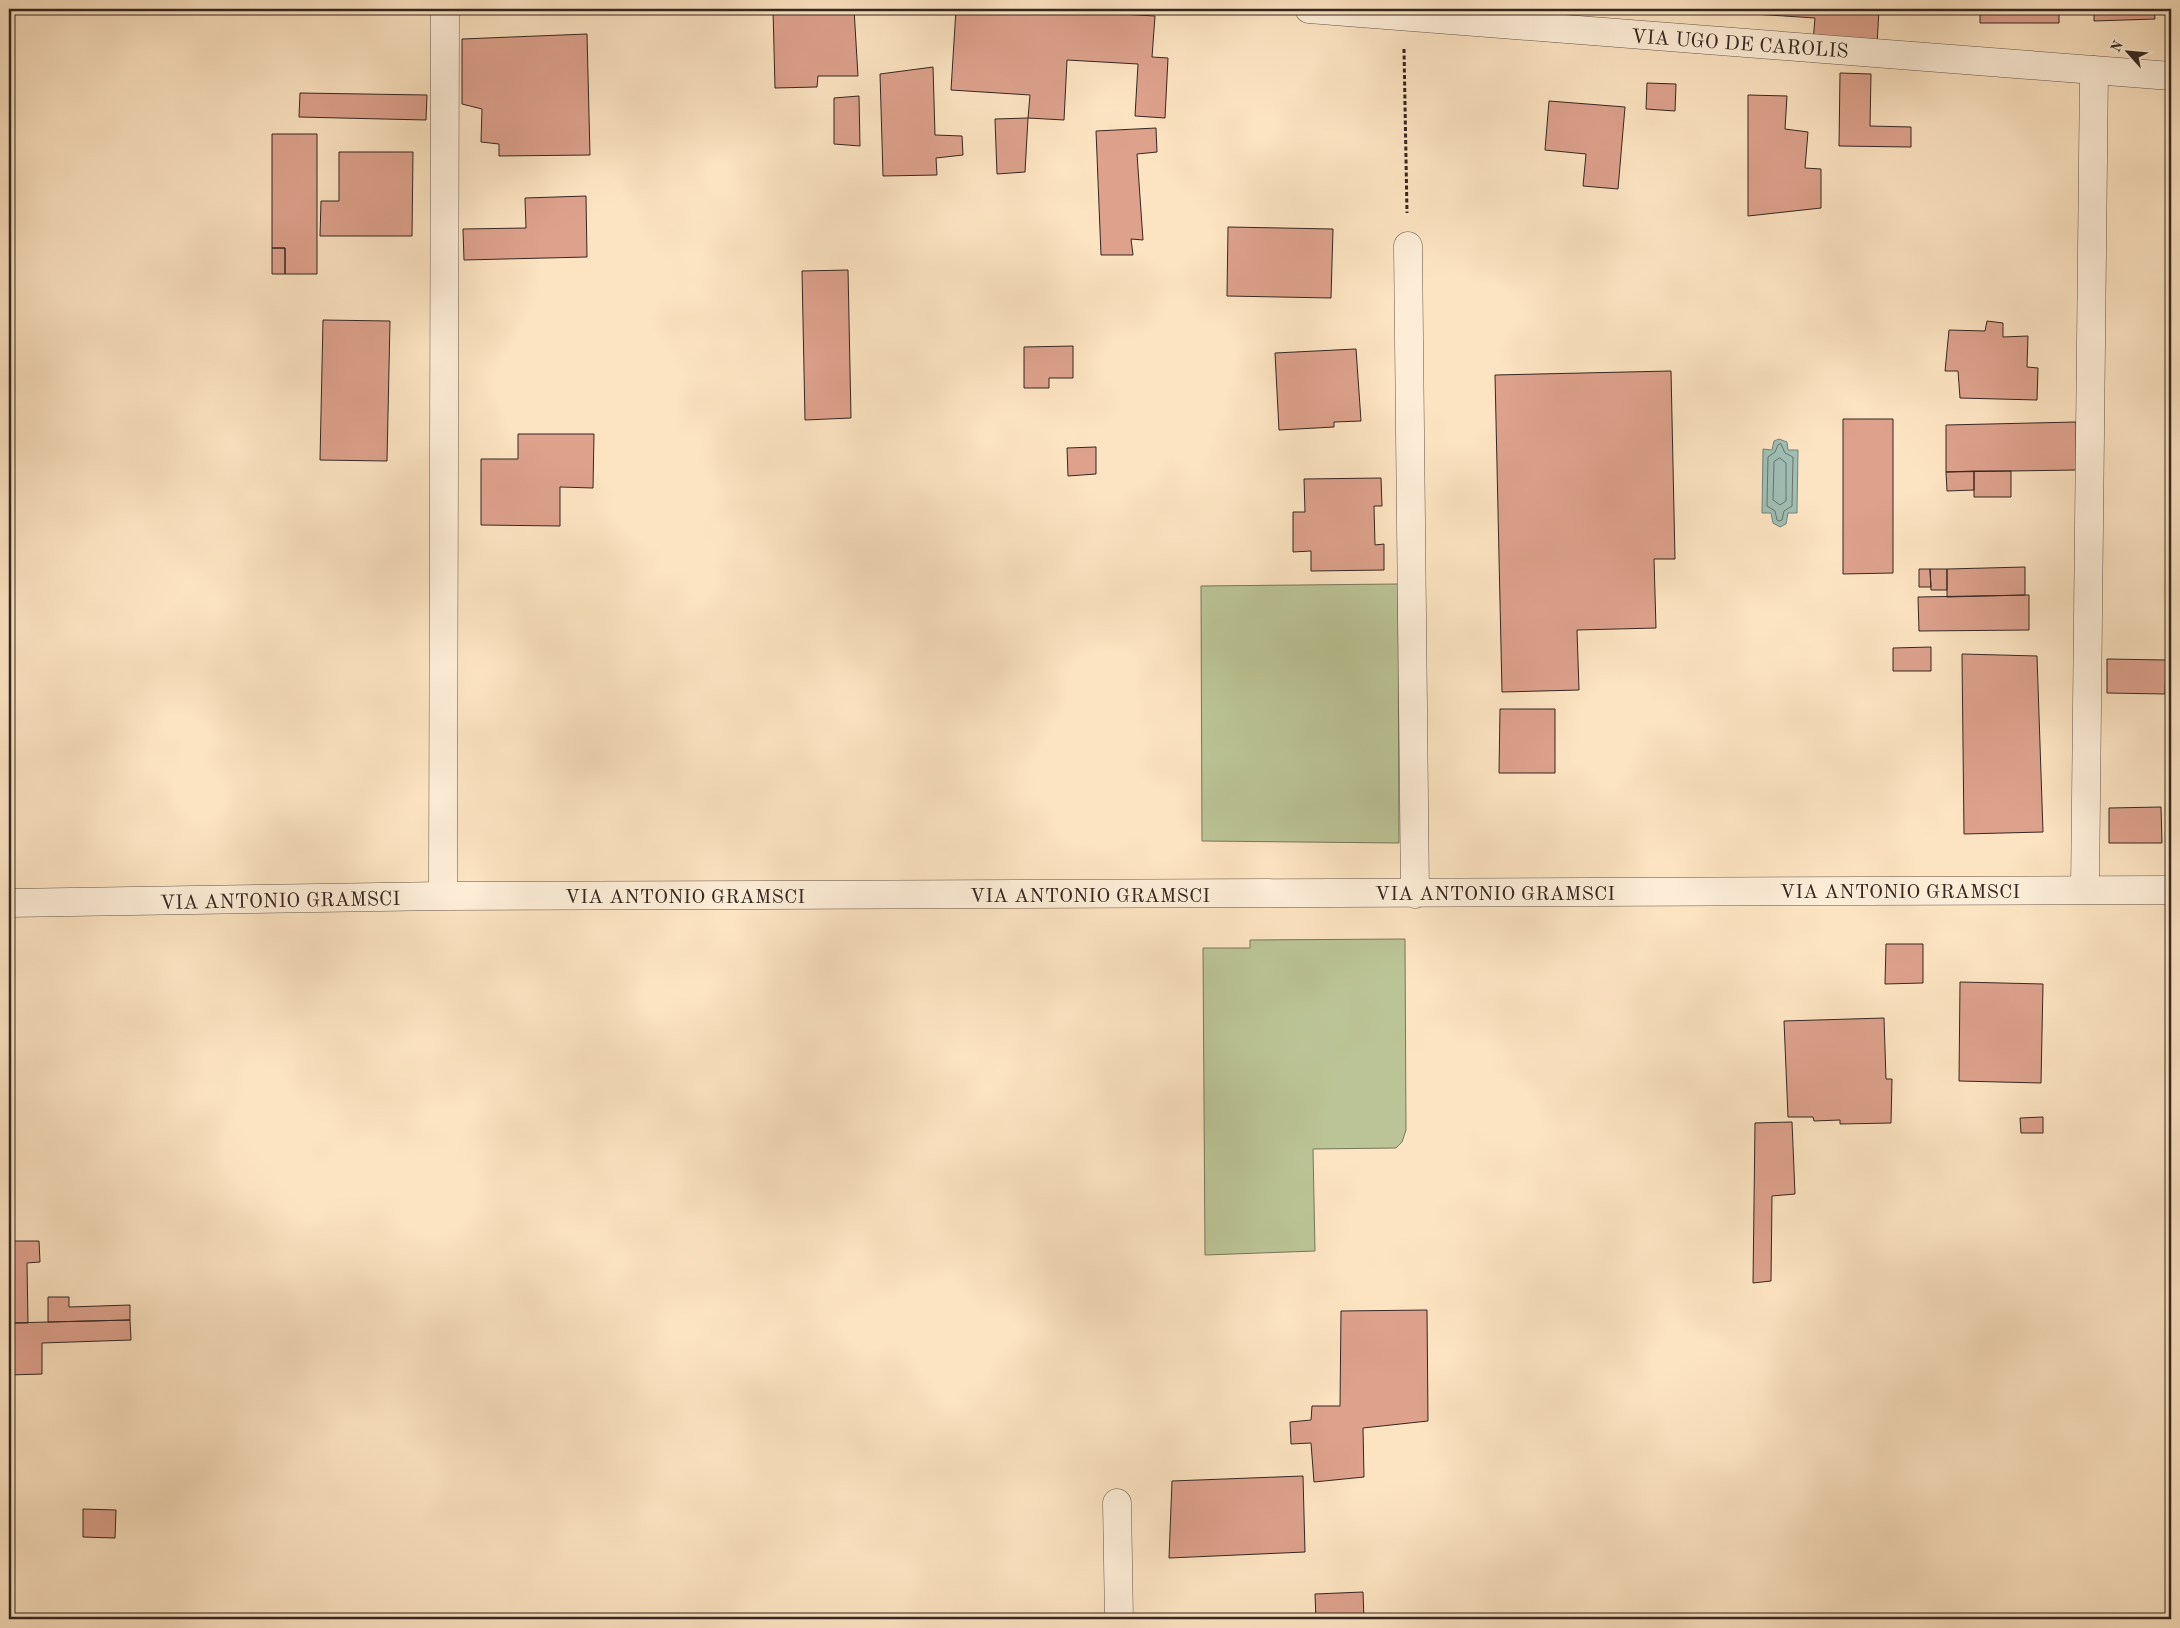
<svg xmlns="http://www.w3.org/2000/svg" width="2180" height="1628" viewBox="0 0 2180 1628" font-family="'Old Standard TT',serif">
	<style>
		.green { fill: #bbc496; stroke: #78765c }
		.water { fill: #9fbeb4; stroke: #75827a }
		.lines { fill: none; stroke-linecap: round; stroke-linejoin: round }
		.shore { stroke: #6a726b; stroke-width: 1 }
		.building { fill: #dda18c; stroke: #352722 }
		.street-casing { stroke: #67564a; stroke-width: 29 }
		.path { stroke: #352722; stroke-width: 3; stroke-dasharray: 4 2.5; stroke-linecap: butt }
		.street { stroke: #fdedd7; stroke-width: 28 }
		.labels { text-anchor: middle; stroke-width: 4; stroke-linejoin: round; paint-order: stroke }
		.street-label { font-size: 20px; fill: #352722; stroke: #fdedd7 }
	</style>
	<rect width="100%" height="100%" fill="#fce3c1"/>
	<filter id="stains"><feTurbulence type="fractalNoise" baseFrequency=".004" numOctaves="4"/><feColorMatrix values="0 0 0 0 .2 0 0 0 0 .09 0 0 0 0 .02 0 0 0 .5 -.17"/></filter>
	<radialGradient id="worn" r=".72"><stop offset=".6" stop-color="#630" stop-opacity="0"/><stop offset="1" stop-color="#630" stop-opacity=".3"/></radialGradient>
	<!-- green -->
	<path class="green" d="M1398,584L1399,843L1202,841L1201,586Z
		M1405,939L1406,1130L1402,1142L1396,1148L1313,1149L1315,1251L1205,1255L1203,948H1250V940Z"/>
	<!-- water -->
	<path class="water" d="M1779,439L1787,442L1788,450H1798L1797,513H1788L1786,524L1780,527L1773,523L1771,513H1762L1763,449L1772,450L1774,441Z"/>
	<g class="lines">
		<!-- shore -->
		<path class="shore" d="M1781,444L1785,453L1793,457L1792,506L1784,511L1782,520L1779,521L1777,520L1775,511L1767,506L1768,457L1775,452L1778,445Z
			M1780,458L1786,463V501L1780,505L1773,500L1774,462Z"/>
	</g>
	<!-- building -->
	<path class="building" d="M773,9H854L858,76H818L817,87L775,88Z
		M956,9H1036L1155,16L1152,57L1168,58L1165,118L1135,116L1138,64L1067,60L1064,120L1028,118L1030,95L951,90Z
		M1754,9H1879L1877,46L1813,42L1815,18L1754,14Z
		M1980,9H2059V23H1980Z
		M2094,9H2154L2155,19L2094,21Z
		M587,34L590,155L499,156V144L481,142L482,109L462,104V39Z
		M933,67L935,135L962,136L963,155L936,158L937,175L883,176L880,74Z
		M1840,73L1871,74L1870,126L1911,127V147L1839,146Z
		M1647,83L1676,84L1675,111L1646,109Z
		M300,93L427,95L426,120L299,117Z
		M1748,95L1787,96L1785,129L1808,132L1805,168L1821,169V208L1748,216Z
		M859,96L860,146L834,144V98Z
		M1549,101L1625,107L1618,189L1583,186L1586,154L1545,150Z
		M1028,118L1025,172L997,174L995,119Z
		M1156,128L1157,152L1137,154L1143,240L1131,239L1133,255H1101L1096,131Z
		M272,134H317V274H285V248H272Z
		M339,152H413L412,236H320L321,201H339Z
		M586,196L587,257L464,260L463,229L526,228L525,198Z
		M1228,227L1333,229L1331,298L1227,296Z
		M272,248H285V274H272Z
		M848,270L851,418L805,420L802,271Z
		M323,320L390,321L387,461L320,460Z
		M1987,321L2003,323V337L2028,336L2027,367L2038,368L2037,400L1960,398L1958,371H1945L1949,330L1985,331Z
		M1073,346V378H1049V388H1024V347Z
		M1356,349L1361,421L1334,422V427L1279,430L1275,353Z
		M1671,371L1675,559H1654L1656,628L1577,630L1579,690L1502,692L1495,375Z
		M1843,419H1893V573L1843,574Z
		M2076,422V470L1946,472V425Z
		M518,434H594L593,488L560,487V526L481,525V459H518Z
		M1096,447V474L1068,476L1067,448Z
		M1974,471V490L1947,491L1946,472Z
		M1974,471H2011V497H1974Z
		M1381,478L1382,506H1374L1375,545L1384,544V570L1311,571V551L1293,552V512H1305L1304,479Z
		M2025,567V595L1947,597V569Z
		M1919,569H1930L1931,587H1919Z
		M1930,569H1947V590H1931Z
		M2029,595V630L1919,631L1918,597Z
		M1931,647V671H1893V648Z
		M1962,654L2037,656L2043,832L1964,834Z
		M2107,659L2166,660L2165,694L2107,693Z
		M1500,709H1555V773H1499Z
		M2161,807L2162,843H2109V808Z
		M1886,944H1923V983L1885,984Z
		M1960,982L2043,984L2041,1083L1959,1081Z
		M1884,1018L1886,1079H1892L1891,1123L1840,1124V1120L1814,1121L1813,1117H1788L1784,1021Z
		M2043,1117V1133H2021L2020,1118Z
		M1792,1122L1795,1194L1772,1196L1771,1281L1753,1283L1755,1123Z
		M9,1241H39L40,1262L27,1263L28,1323H9Z
		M48,1297H69V1307L130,1305V1320L48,1322Z
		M1427,1310L1428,1421L1363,1428L1364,1477L1314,1482L1311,1443L1291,1444L1290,1422L1311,1420L1312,1406H1340L1341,1311Z
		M130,1320L131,1340L42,1343V1374L9,1375V1323Z
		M1303,1476L1305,1552L1169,1558L1172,1481Z
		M83,1509L116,1510L115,1538L83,1537Z
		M1363,1592L1364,1619H1316L1315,1594Z"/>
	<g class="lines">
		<defs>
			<path id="street" d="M1309,9L2171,76
				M1408,246L1415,894
				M2085,890L2094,70
				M443,896L445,9
				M9,903L443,896L2171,890
				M1117,1503L1119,1619"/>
		</defs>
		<!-- street casing -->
		<use href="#street" class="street-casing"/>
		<!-- path -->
		<path class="path" d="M1404,49L1407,213"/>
		<!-- street -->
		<use href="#street" class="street"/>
	</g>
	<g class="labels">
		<!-- street labels -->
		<g class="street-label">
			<text transform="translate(1740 43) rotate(4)" y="7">VIA UGO DE CAROLIS</text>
			<text x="1900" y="898">VIA ANTONIO GRAMSCI</text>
			<text x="1495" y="900">VIA ANTONIO GRAMSCI</text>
			<text x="1090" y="902">VIA ANTONIO GRAMSCI</text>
			<text x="685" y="903">VIA ANTONIO GRAMSCI</text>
			<text transform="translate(280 900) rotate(-1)" y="7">VIA ANTONIO GRAMSCI</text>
		</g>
	</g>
	<!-- margin -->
	<rect width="2180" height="1628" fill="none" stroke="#fce3c1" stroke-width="30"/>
	<rect x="10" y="10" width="2160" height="1608" fill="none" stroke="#352722" stroke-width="2.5"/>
	<rect x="15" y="15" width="2150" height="1598" fill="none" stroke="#352722"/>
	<!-- north arrow -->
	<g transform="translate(2128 52) rotate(297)" stroke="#fdedd7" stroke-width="4" paint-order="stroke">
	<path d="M0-4L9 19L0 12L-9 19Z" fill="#352722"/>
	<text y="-8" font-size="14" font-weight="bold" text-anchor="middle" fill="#352722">N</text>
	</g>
	<rect width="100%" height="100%" filter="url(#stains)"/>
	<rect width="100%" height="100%" fill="url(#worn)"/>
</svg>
